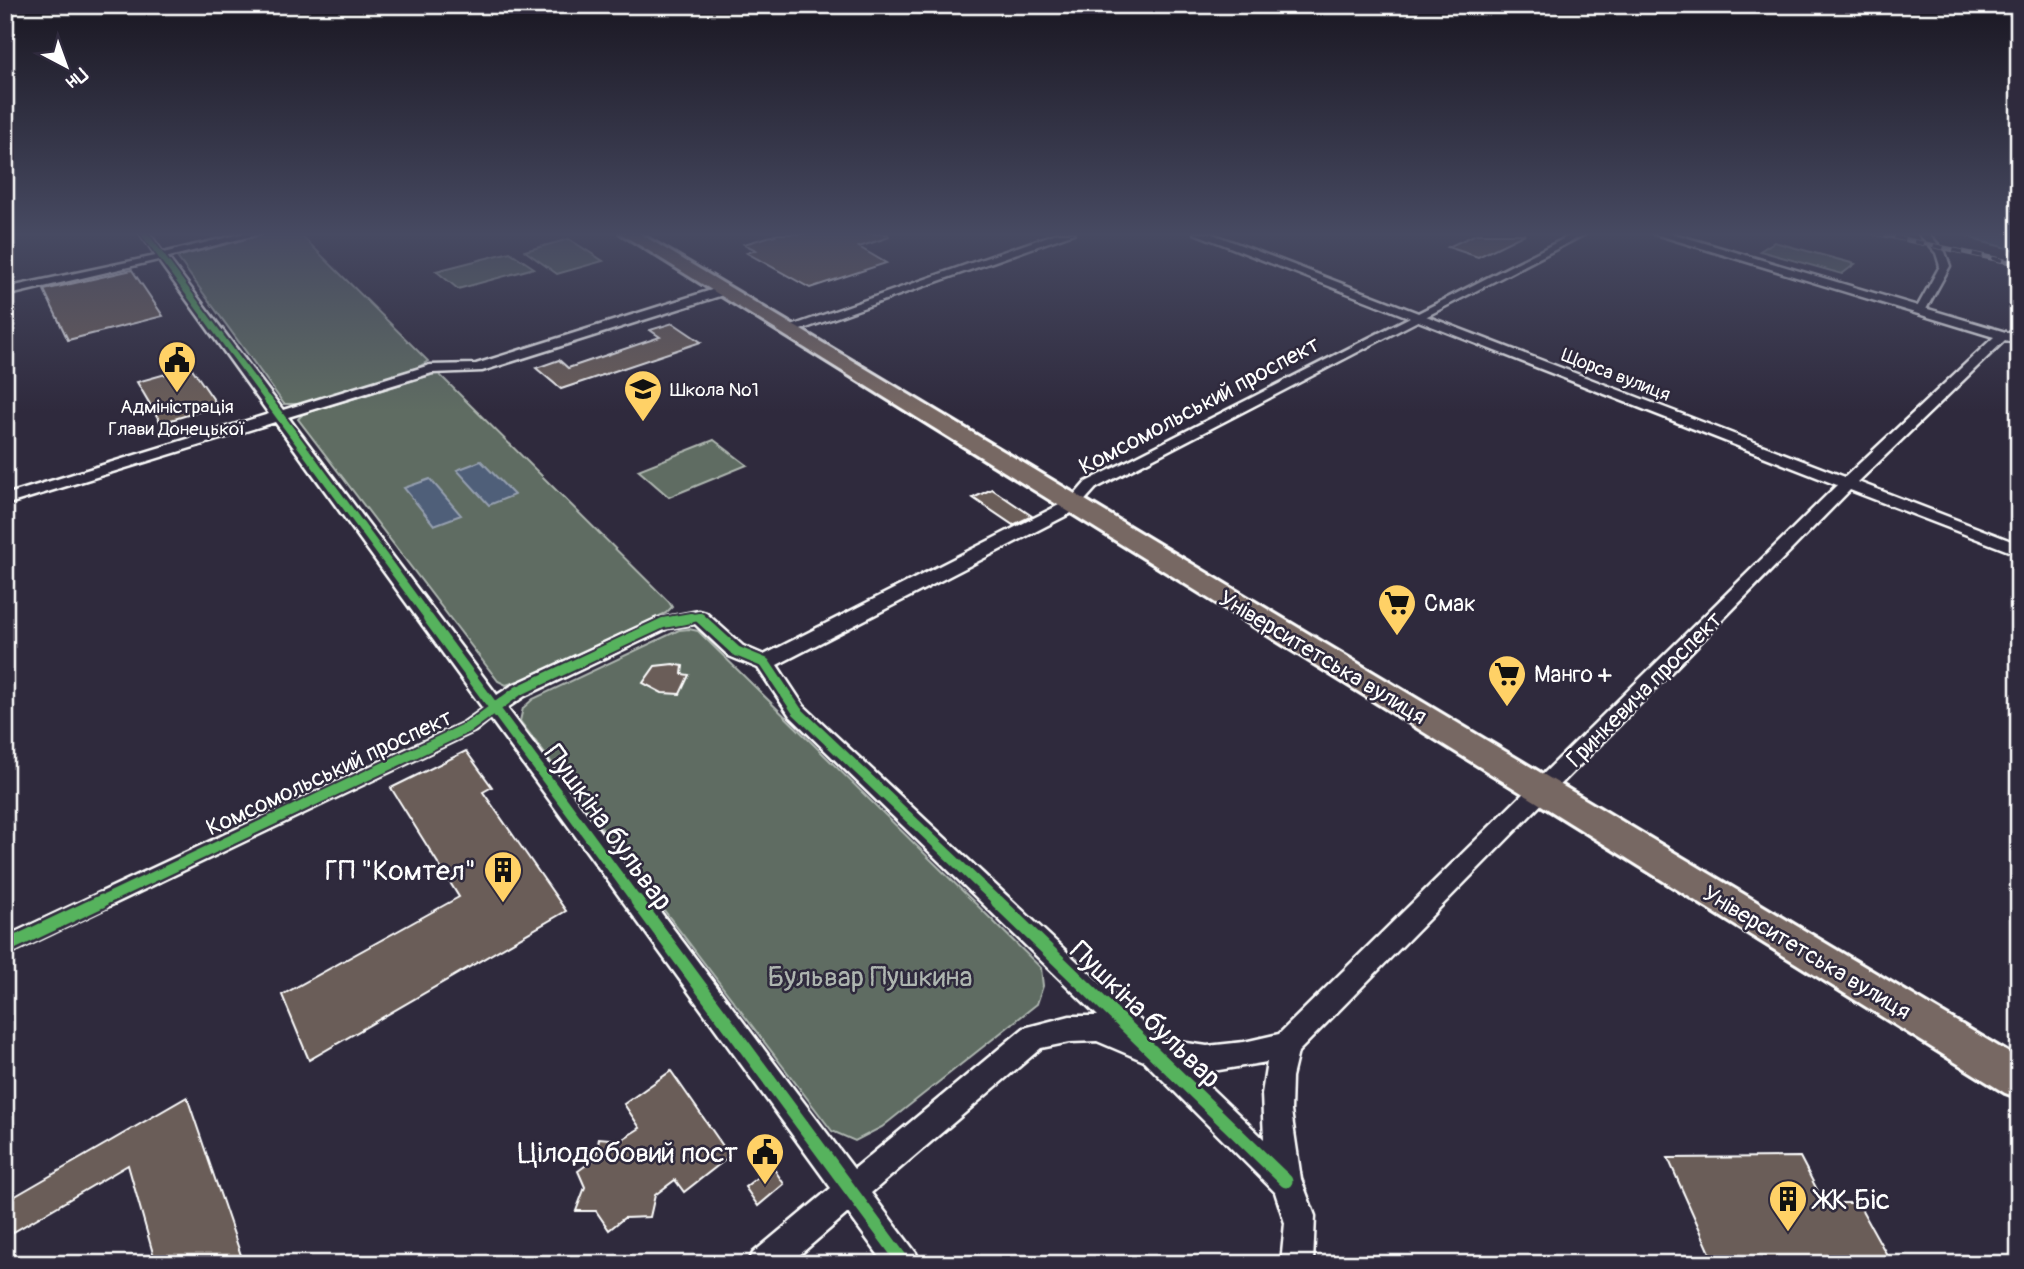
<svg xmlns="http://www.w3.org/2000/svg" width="2024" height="1269" viewBox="0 0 2024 1269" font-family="Pangolin,sans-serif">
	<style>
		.green { fill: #5e6c62; stroke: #aeb6b0; stroke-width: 2 }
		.water { fill: #4f5f79; stroke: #959faf; stroke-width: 2 }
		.building { fill: #6a5d59; stroke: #fff; stroke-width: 2 }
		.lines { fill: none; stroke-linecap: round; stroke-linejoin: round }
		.minor-casing { stroke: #fff; stroke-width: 5 }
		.tertiary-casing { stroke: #fff; stroke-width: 5 }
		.primary-casing { stroke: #fff; stroke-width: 6 }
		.minor { fill: #2f2a3d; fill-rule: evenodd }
		.tertiary { fill: #2f2a3d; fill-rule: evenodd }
		.primary { fill: #776864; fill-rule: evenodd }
		.rail-casing { stroke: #fff; stroke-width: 5 }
		.rail { stroke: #2f2a3d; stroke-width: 3.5; stroke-dasharray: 10; stroke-linecap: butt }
		.cycleway-far3-casing { stroke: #2f2a3d; stroke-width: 9 }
		.cycleway-far2-casing { stroke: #2f2a3d; stroke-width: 11 }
		.cycleway-far1-casing { stroke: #2f2a3d; stroke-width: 14 }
		.cycleway-casing { stroke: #2f2a3d; stroke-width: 18 }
		.cycleway-far3 { stroke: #56b35d; stroke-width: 6 }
		.cycleway-far2 { stroke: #56b35d; stroke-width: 8 }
		.cycleway-far1 { stroke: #56b35d; stroke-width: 10 }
		.cycleway { stroke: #56b35d; stroke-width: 13 }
		.labels { text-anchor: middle; stroke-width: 5; stroke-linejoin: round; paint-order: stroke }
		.far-street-label { font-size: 19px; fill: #fff; stroke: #2f2a3d }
		.far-poi-label { font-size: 19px; fill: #fff; stroke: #2f2a3d; text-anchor: start }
		.street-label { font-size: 23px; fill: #fff; stroke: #2f2a3d }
		.poi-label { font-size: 23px; fill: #fff; stroke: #2f2a3d; text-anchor: start }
		.near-street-label { font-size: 28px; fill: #fff; stroke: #2f2a3d }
		.near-poi-label { font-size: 28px; fill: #fff; stroke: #2f2a3d; text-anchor: end }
		.near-park-label { font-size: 28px; fill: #aeb6b0; stroke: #2f2a3d }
	</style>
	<rect width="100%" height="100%" fill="#2f2a3d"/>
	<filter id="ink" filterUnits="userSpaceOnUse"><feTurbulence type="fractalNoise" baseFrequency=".0143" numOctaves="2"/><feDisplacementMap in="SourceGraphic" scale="14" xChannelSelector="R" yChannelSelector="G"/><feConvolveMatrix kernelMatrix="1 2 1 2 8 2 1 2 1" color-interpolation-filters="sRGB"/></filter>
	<g filter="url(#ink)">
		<!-- green -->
		<path class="green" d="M269,233H299L428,361L417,368L301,404H284L177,257Z
			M569,239L603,261L557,274L525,251Z
			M1774,242L1855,264L1842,274L1760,251Z
			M510,252L534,268L458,289L436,271Z
			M438,373L669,602L672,607L666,613L527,678L506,685L498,681L298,419L303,414Z
			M714,440L747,465L669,497L638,470Z
			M689,629L698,631L1041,968L1043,986L1037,1004L882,1127L855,1141L832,1131L520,721L523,708L533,699L679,630Z"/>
		<!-- water -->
		<path class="water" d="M2019,233V251L1979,241L1962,233Z
			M481,461L514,495L489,505L457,470Z
			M430,479L461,515L434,525L404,488Z"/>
		<!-- building -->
		<path class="building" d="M778,234H888L889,237L859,247L886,263L810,288L747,253L756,250L744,244Z
			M1476,234H1525L1478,257L1448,247Z
			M132,270L163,316L68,340L44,290Z
			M673,323L701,342L561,389L536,368L559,360L568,368L660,337L650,330Z
			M191,367L218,406L161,423L137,382Z
			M992,489L1032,516L1013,525L973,498Z
			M673,664L683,666L682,674L689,675L680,694L662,693L643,683L655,666Z
			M466,751L492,787L483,792L566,911L309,1060L282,995L459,897L391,788Z
			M671,1071L730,1156L684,1192L675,1180L655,1195L650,1217L624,1218L609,1230L596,1211H576L585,1187L578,1171L596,1158L599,1138L621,1140L640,1128L624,1104Z
			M187,1097L244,1264H156L128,1165L5,1237V1202Z
			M1800,1157L1824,1203H1858L1892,1264H1715L1668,1158Z
			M772,1166L784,1184L758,1206L745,1187Z"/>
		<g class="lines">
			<defs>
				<path id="minor" d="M140,233H149L163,253L245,233H263L161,259L158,258Z
					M1575,233H1587L1096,488L1078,508L1073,509L1066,505L1086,482Z
					M1918,233H1928L1945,252L1950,266L1925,311L1920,314L1915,311L1940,266L1936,253Z
					M493,702L499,704L501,708L499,712L475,731L5,956V937L463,723Z"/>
				<path id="tertiary" d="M1057,233H1074L792,333H782L780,330Z
					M1194,233H1210L1845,477L1994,337L1652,233H1671L2019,336V344L2005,340L1858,482L2019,544V555L1850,490L1298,1052L1292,1077L1291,1111L1301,1179L1315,1216L1313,1264H1281L1285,1223L1275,1192L1144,1061L1097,1041L1070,1042L1041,1048L871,1193L916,1253L921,1264H885L848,1213L789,1264H748L753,1253L831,1188L275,422L5,505V495L269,414L158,260L5,296V288L165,254L283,410L430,365L476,364L718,288H726V294L482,371L432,373L288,417L497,695L511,686L656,619L699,611L706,613L743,646L764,655L1067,501H1079L1081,505L1079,509L777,665L804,706L1160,1039L1207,1046L1244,1042L1279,1034L1837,485ZM695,624L729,656L758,668L790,716L1098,1016H1070L1024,1028L854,1169L507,708L525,696L668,628ZM1267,1062L1262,1094L1264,1139L1192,1070L1207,1072Z"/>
				<path id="primary" d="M620,233H639L2019,1059V1098L2005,1093Z"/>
			</defs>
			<!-- minor casing -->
			<use href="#minor" class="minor-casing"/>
			<!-- tertiary casing -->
			<use href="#tertiary" class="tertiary-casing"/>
			<!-- primary casing -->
			<use href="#primary" class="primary-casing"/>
			<!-- minor -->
			<use href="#minor" class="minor"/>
			<!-- tertiary -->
			<use href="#tertiary" class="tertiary"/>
			<!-- primary -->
			<use href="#primary" class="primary"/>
			<defs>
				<path id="rail" d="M1875,233L2019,264"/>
			</defs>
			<!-- rail casing -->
			<use href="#rail" class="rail-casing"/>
			<!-- rail -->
			<use href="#rail" class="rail"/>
			<defs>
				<path id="cycleway-far3" d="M144,233L269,402"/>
				<path id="cycleway-far2" d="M268,400L430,620
					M680,620L699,617L702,620"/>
				<path id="cycleway-far1" d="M428,618L638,903
					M700,618L736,651L765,663L797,711L999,903
					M98,903L469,727L518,691L663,623L691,618"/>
				<path id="cycleway" d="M637,901L905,1264
					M997,901L1286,1181
					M5,947L102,901"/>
			</defs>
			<!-- cycleway-far3 casing -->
			<use href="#cycleway-far3" class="cycleway-far3-casing"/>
			<!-- cycleway-far2 casing -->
			<use href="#cycleway-far2" class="cycleway-far2-casing"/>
			<!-- cycleway-far1 casing -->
			<use href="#cycleway-far1" class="cycleway-far1-casing"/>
			<!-- cycleway casing -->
			<use href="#cycleway" class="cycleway-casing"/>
			<!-- cycleway-far3 -->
			<use href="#cycleway-far3" class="cycleway-far3"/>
			<!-- cycleway-far2 -->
			<use href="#cycleway-far2" class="cycleway-far2"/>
			<!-- cycleway-far1 -->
			<use href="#cycleway-far1" class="cycleway-far1"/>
			<!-- cycleway -->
			<use href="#cycleway" class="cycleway"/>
		</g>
	</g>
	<!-- sky -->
	<linearGradient id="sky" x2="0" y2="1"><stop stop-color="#1a1722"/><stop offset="0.57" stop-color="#474a62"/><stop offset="1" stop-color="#474a62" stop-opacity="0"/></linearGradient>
	<rect width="2024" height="411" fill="url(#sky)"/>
	<!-- icons -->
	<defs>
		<symbol id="civic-pin" viewBox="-11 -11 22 30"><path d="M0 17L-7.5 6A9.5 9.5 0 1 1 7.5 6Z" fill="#ffd166" stroke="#2f2a3d"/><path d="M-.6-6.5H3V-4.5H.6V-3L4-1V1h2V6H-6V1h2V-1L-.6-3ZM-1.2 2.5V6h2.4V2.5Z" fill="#111"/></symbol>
		<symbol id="school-pin" viewBox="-11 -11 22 30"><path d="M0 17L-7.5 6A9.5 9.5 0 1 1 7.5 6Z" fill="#ffd166" stroke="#2f2a3d"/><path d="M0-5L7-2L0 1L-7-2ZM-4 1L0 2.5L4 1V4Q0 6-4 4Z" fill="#111"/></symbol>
		<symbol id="supermarket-pin" viewBox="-11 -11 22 30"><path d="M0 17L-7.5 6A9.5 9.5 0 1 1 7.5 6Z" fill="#ffd166" stroke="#2f2a3d"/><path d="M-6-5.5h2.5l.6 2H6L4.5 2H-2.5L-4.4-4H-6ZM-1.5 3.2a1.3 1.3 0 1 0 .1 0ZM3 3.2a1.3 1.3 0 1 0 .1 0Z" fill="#111"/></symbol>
		<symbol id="building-pin" viewBox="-11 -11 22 30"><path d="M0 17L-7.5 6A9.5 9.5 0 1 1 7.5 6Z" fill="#ffd166" stroke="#2f2a3d"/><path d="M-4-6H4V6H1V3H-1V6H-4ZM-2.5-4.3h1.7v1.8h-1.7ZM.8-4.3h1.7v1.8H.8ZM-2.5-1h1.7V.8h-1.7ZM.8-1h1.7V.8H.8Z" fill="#111"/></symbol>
	</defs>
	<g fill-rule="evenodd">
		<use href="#civic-pin" x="155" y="338" width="44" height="60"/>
		<use href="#school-pin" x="621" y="367" width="44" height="60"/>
		<use href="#supermarket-pin" x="1375" y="581" width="44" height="60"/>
		<use href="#supermarket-pin" x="1485" y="652" width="44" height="60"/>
		<use href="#building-pin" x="481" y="848" width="44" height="60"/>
		<use href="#civic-pin" x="743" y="1130" width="44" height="60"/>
		<use href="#building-pin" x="1766" y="1177" width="44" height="60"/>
	</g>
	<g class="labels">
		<!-- far-street labels -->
		<g class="far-street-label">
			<text transform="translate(1616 374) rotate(21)" y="7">Щорса вулиця</text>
		</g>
		<!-- far-poi labels -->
		<g class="far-poi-label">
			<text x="670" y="396">Школа №1</text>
			<text x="177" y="413" text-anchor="middle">Адміністрація<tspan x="177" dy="22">Глави Донецької</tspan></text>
		</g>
		<!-- street labels -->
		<g class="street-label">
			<text transform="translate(1199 405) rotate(-28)" y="8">Комсомольський проспект</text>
			<text transform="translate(1323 657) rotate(31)" y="8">Університетська вулиця</text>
			<text transform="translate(1644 689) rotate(-45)" y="8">Гринкевича проспект</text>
			<text transform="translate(329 772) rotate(-25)" y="8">Комсомольський проспект</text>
			<text transform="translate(1807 952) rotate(31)" y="8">Університетська вулиця</text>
		</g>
		<!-- poi labels -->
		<g class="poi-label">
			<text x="1424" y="611">Смак</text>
			<text x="1534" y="682">Манго +</text>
		</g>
		<!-- near-street labels -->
		<g class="near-street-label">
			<text transform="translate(609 827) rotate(54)" y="10">Пушкіна бульвар</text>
			<text transform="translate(1146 1014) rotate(44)" y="10">Пушкіна бульвар</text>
		</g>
		<!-- near-poi labels -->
		<g class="near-poi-label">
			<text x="476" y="880">ГП "Комтел"</text>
			<text x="738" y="1162">Цілодобовий пост</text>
			<text x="1815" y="1209" text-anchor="start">ЖК Біс</text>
		</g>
		<!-- near-park labels -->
		<g class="near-park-label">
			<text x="870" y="986">Бульвар Пушкина</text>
		</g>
	</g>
	<!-- margin -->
	<rect width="2024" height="1269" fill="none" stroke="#2f2a3d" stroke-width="28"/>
	<rect x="14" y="14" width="1996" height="1241" fill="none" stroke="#fff" stroke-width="2.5" filter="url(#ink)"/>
	<!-- north arrow -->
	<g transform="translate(66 66) rotate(139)" stroke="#2f2a3d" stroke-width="5" paint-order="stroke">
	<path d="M0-5L12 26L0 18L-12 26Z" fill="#ffffff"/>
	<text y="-10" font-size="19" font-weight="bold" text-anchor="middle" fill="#ffffff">Пн</text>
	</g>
</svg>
